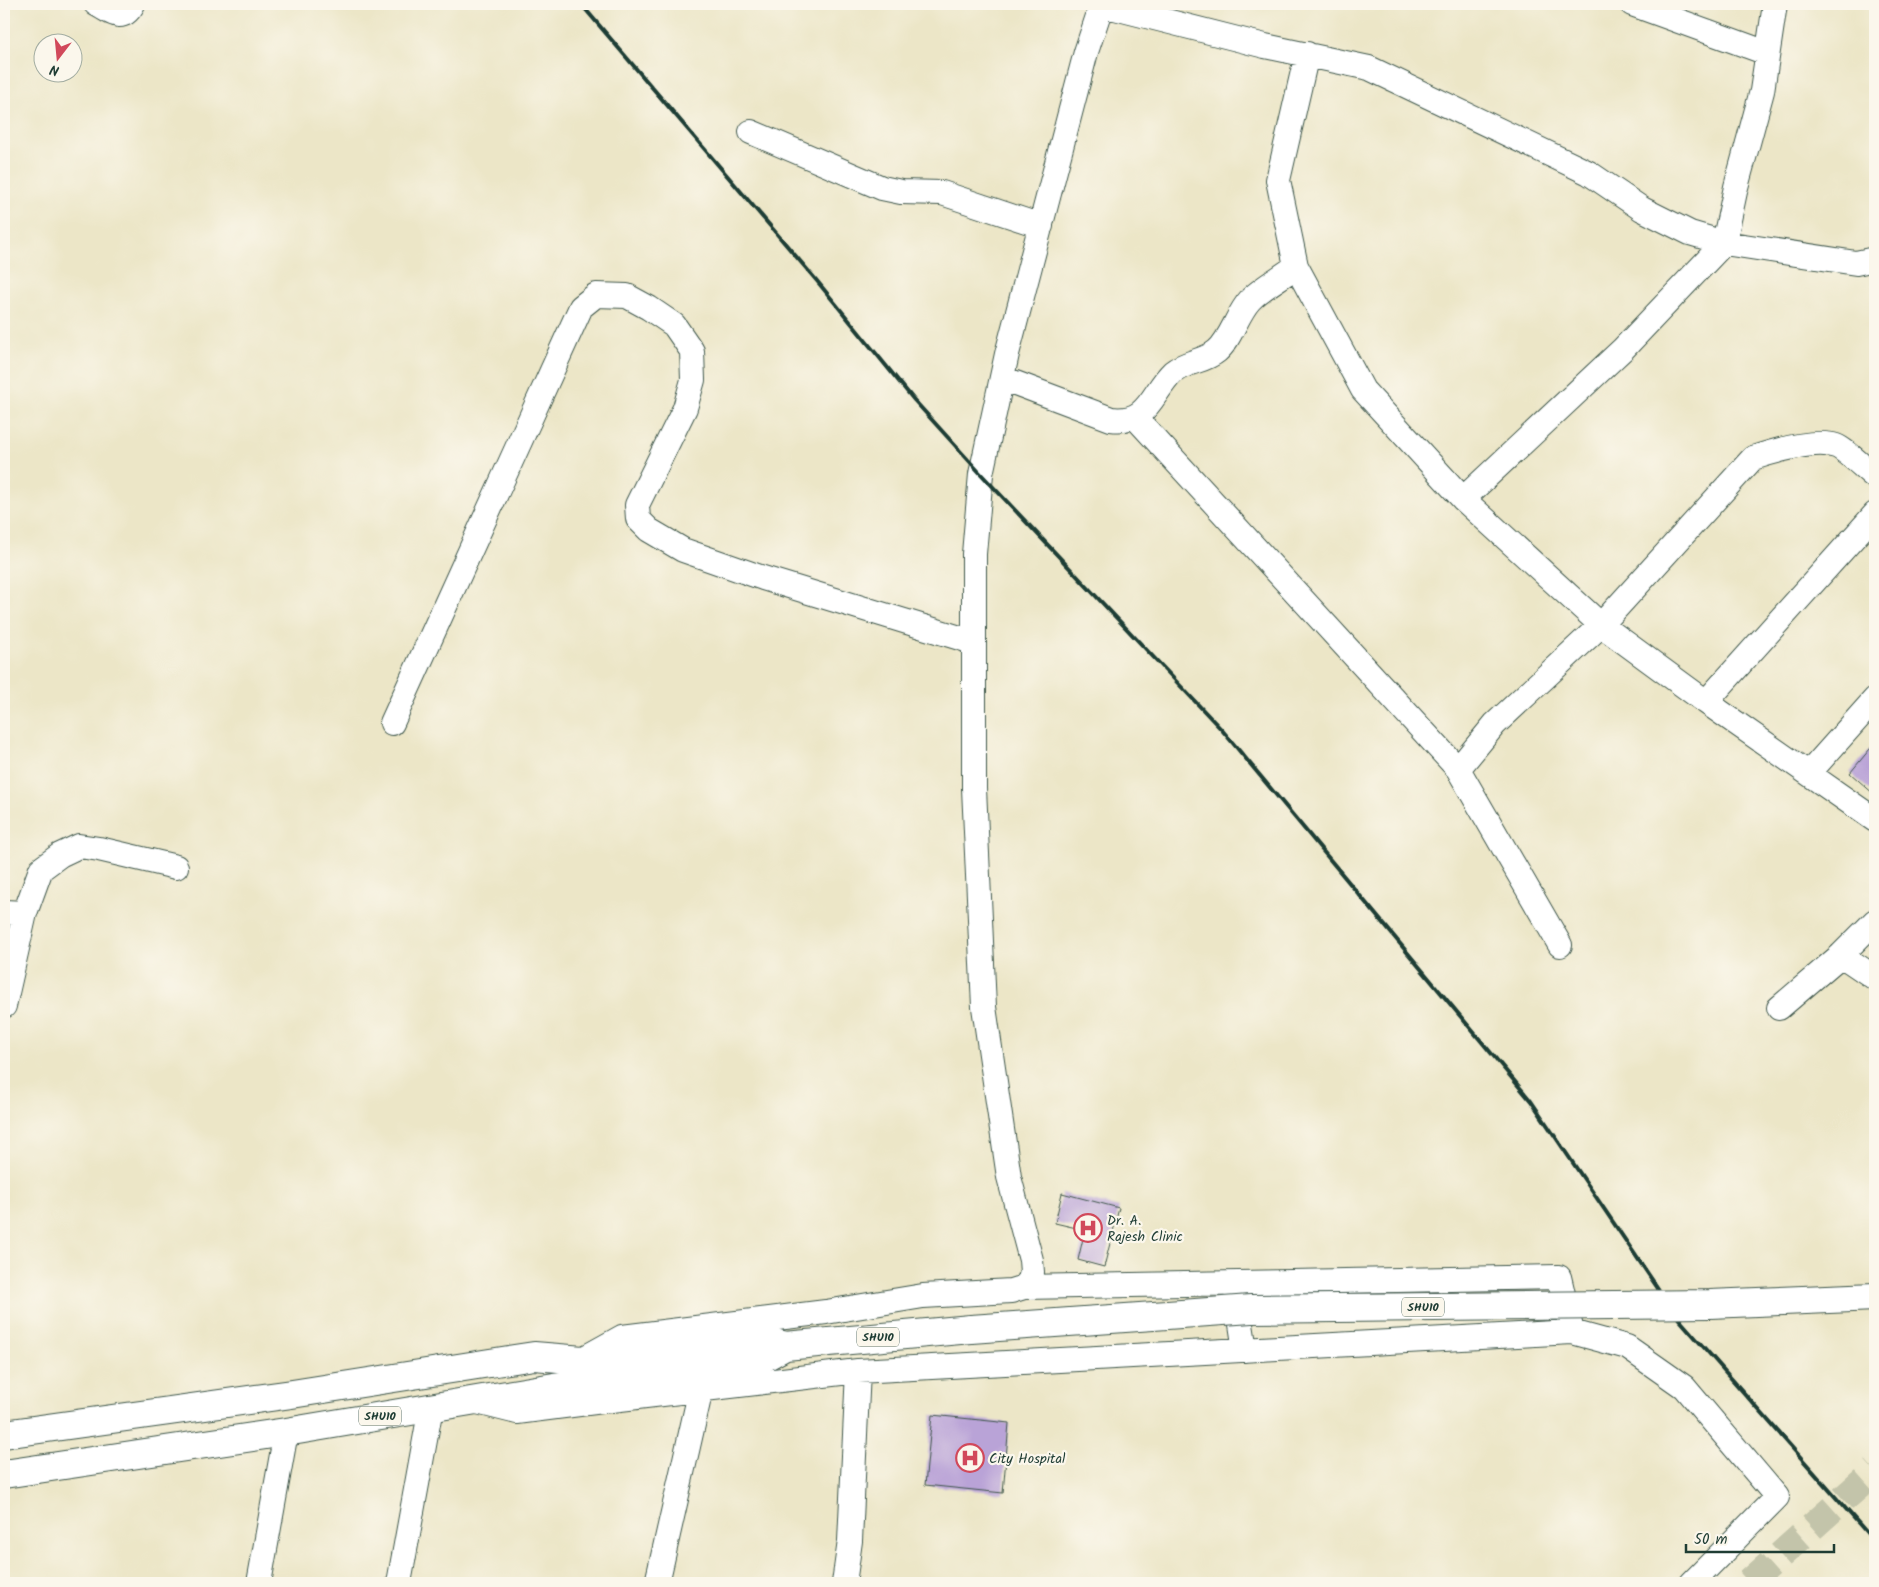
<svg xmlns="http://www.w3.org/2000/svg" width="1879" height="1587" viewBox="0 0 1879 1587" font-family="Kalam,sans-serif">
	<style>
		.building { fill: #b9a3d7 }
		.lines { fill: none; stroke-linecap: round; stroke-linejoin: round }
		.major-tunnel { stroke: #c3c4aa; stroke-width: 28; stroke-dasharray: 28 14; stroke-linecap: butt }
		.minor-casing { stroke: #3e564a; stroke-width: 26 }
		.major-casing { stroke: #3e564a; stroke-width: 30 }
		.minor { stroke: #fff; stroke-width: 24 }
		.major { stroke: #fff; stroke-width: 28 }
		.rail { stroke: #1f3d34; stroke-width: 4 }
		.major-bridge-casing { stroke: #3e564a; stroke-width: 30; stroke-linecap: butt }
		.major-bridge { stroke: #fff; stroke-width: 28 }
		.labels { text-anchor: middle; stroke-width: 4.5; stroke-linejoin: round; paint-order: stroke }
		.shield { fill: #fbf7ec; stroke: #61756b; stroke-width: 1 }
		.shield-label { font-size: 12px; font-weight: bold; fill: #1f3d34 }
		.poi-label { font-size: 14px; fill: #1f3d34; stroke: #fbf7ec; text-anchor: start }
	</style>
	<rect width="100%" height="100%" fill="#fbf7ec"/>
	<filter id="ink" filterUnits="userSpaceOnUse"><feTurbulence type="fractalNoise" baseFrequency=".02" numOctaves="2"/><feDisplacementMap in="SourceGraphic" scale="10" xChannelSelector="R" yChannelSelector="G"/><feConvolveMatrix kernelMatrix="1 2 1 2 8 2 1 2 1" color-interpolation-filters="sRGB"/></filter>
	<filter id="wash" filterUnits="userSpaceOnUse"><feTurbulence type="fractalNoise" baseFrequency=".0096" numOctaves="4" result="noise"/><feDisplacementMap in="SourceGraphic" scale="20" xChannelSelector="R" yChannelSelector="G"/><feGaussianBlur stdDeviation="1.12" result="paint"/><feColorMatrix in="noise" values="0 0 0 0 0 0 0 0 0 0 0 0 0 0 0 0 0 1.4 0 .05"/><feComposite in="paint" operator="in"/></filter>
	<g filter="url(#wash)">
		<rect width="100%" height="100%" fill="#ece6c7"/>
		<g id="blocks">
			<!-- building -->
			<path class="building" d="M1875,743V795L1850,773Z
				M1062,1193L1119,1208L1104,1267L1078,1260L1085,1230L1055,1223Z
				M932,1415L1009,1423L1003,1493L925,1485Z"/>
		</g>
	</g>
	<g filter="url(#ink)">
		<use href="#blocks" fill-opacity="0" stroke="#3e564a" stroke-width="1"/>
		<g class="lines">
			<!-- major-tunnel -->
			<path class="major-tunnel" d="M1749,1583L1875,1471"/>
			<defs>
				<path id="minor" d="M96,4C111,12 122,24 133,4
					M1099,4L1265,46L1369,68L1589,173L1642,209L1690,233L1724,243L1736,187L1762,91L1775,4
					M1632,4L1767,53
					M1307,54L1278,180L1296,266L1363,390L1463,499L1601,625L1706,702L1875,820
					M751,132L882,188L901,192L942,193L1041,226
					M1002,378L1111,419C1149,424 1151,393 1173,372C1186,361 1204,362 1217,351C1231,339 1237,314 1250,300C1261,288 1282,277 1296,266
					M1135,417L1458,769L1560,945
					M1463,499L1623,349L1724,243L1856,263L1875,259
					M1706,702L1875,514
					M392,723L581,307L596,295L627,296L649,308L674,325L692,351L693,380L685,408L637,505L638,519L649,530L683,550L763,578L973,642
					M1458,769L1495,724L1601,625L1753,458C1774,451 1815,439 1836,446C1845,449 1866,470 1875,477
					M1809,773L1875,699
					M4,912L25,913L41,869L60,855L79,846L99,849L176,867
					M1841,955L1875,978
					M4,1006L25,913
					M1779,1008L1841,955L1875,921
					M1236,1292L1245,1350
					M1572,1332L1627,1347L1684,1387L1777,1497L1692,1583
					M586,1357L622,1337L826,1312L923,1296L1011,1291L1024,1287L1030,1280L1032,1272L1031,1260L1009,1177L984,1007L974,788V554L981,474L1007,354L1086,52L1102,4
					M858,1371L1572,1332L1559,1277L1024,1287
					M473,1401L517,1412L603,1401L858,1371L850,1541L844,1583
					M259,1583L286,1432
					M399,1583L431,1407
					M657,1583L701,1389"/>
				<path id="major" d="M4,1434L292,1394L534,1356L583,1360L751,1336L785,1346L971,1329
					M4,1474L286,1432L554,1387L756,1362L785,1346"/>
			</defs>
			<!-- minor casing -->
			<use href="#minor" class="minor-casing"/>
			<!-- major casing -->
			<use href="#major" class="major-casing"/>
			<!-- minor -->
			<use href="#minor" class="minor"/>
			<!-- major -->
			<use href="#major" class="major"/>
			<!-- rail -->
			<path class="rail" d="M581,4L817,281L914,400L981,474L1222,730L1531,1101L1678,1318L1875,1542"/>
			<defs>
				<path id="major-bridge" d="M971,1329L1251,1309L1710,1304L1875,1297"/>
			</defs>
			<!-- major-bridge casing -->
			<use href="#major-bridge" class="major-bridge-casing"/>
			<!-- major-bridge -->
			<use href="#major-bridge" class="major-bridge"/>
		</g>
	</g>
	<!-- icons -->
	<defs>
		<symbol id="hospital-ring" viewBox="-11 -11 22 22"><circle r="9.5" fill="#fbf7ec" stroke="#d1495b" stroke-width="1.5"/><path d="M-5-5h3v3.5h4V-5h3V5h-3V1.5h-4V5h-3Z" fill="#d1495b"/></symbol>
	</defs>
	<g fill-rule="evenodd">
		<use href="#hospital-ring" x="1072" y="1212" width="32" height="32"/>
		<use href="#hospital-ring" x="954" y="1442" width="32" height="32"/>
	</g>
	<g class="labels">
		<!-- shield labels -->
		<g class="shield">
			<rect x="1402" y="1297.5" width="42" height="19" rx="4"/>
			<rect x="857" y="1327.5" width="42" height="19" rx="4"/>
			<rect x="359" y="1406.5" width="42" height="19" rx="4"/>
		</g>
		<g class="shield-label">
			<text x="1423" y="1311">SHU10</text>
			<text x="878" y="1341">SHU10</text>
			<text x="380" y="1420">SHU10</text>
		</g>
		<!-- poi labels -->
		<g class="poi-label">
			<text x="1107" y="1225">Dr. A.<tspan x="1107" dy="16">Rajesh Clinic</tspan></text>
			<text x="989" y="1463">City Hospital</text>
		</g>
	</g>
	<!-- margin -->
	<rect width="1879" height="1587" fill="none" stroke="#fbf7ec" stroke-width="20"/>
	<!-- north arrow -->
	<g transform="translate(58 58) rotate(196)"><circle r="24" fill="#fbf7ec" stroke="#a3ada2"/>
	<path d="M0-4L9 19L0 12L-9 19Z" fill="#d1495b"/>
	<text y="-8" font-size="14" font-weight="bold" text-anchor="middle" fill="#1f3d34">N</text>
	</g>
	<!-- scale -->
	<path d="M1686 1544v8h148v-8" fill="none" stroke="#1f3d34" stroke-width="2.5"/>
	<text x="1694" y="1544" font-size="15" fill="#1f3d34" stroke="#fbf7ec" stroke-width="4" paint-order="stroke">50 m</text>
</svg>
